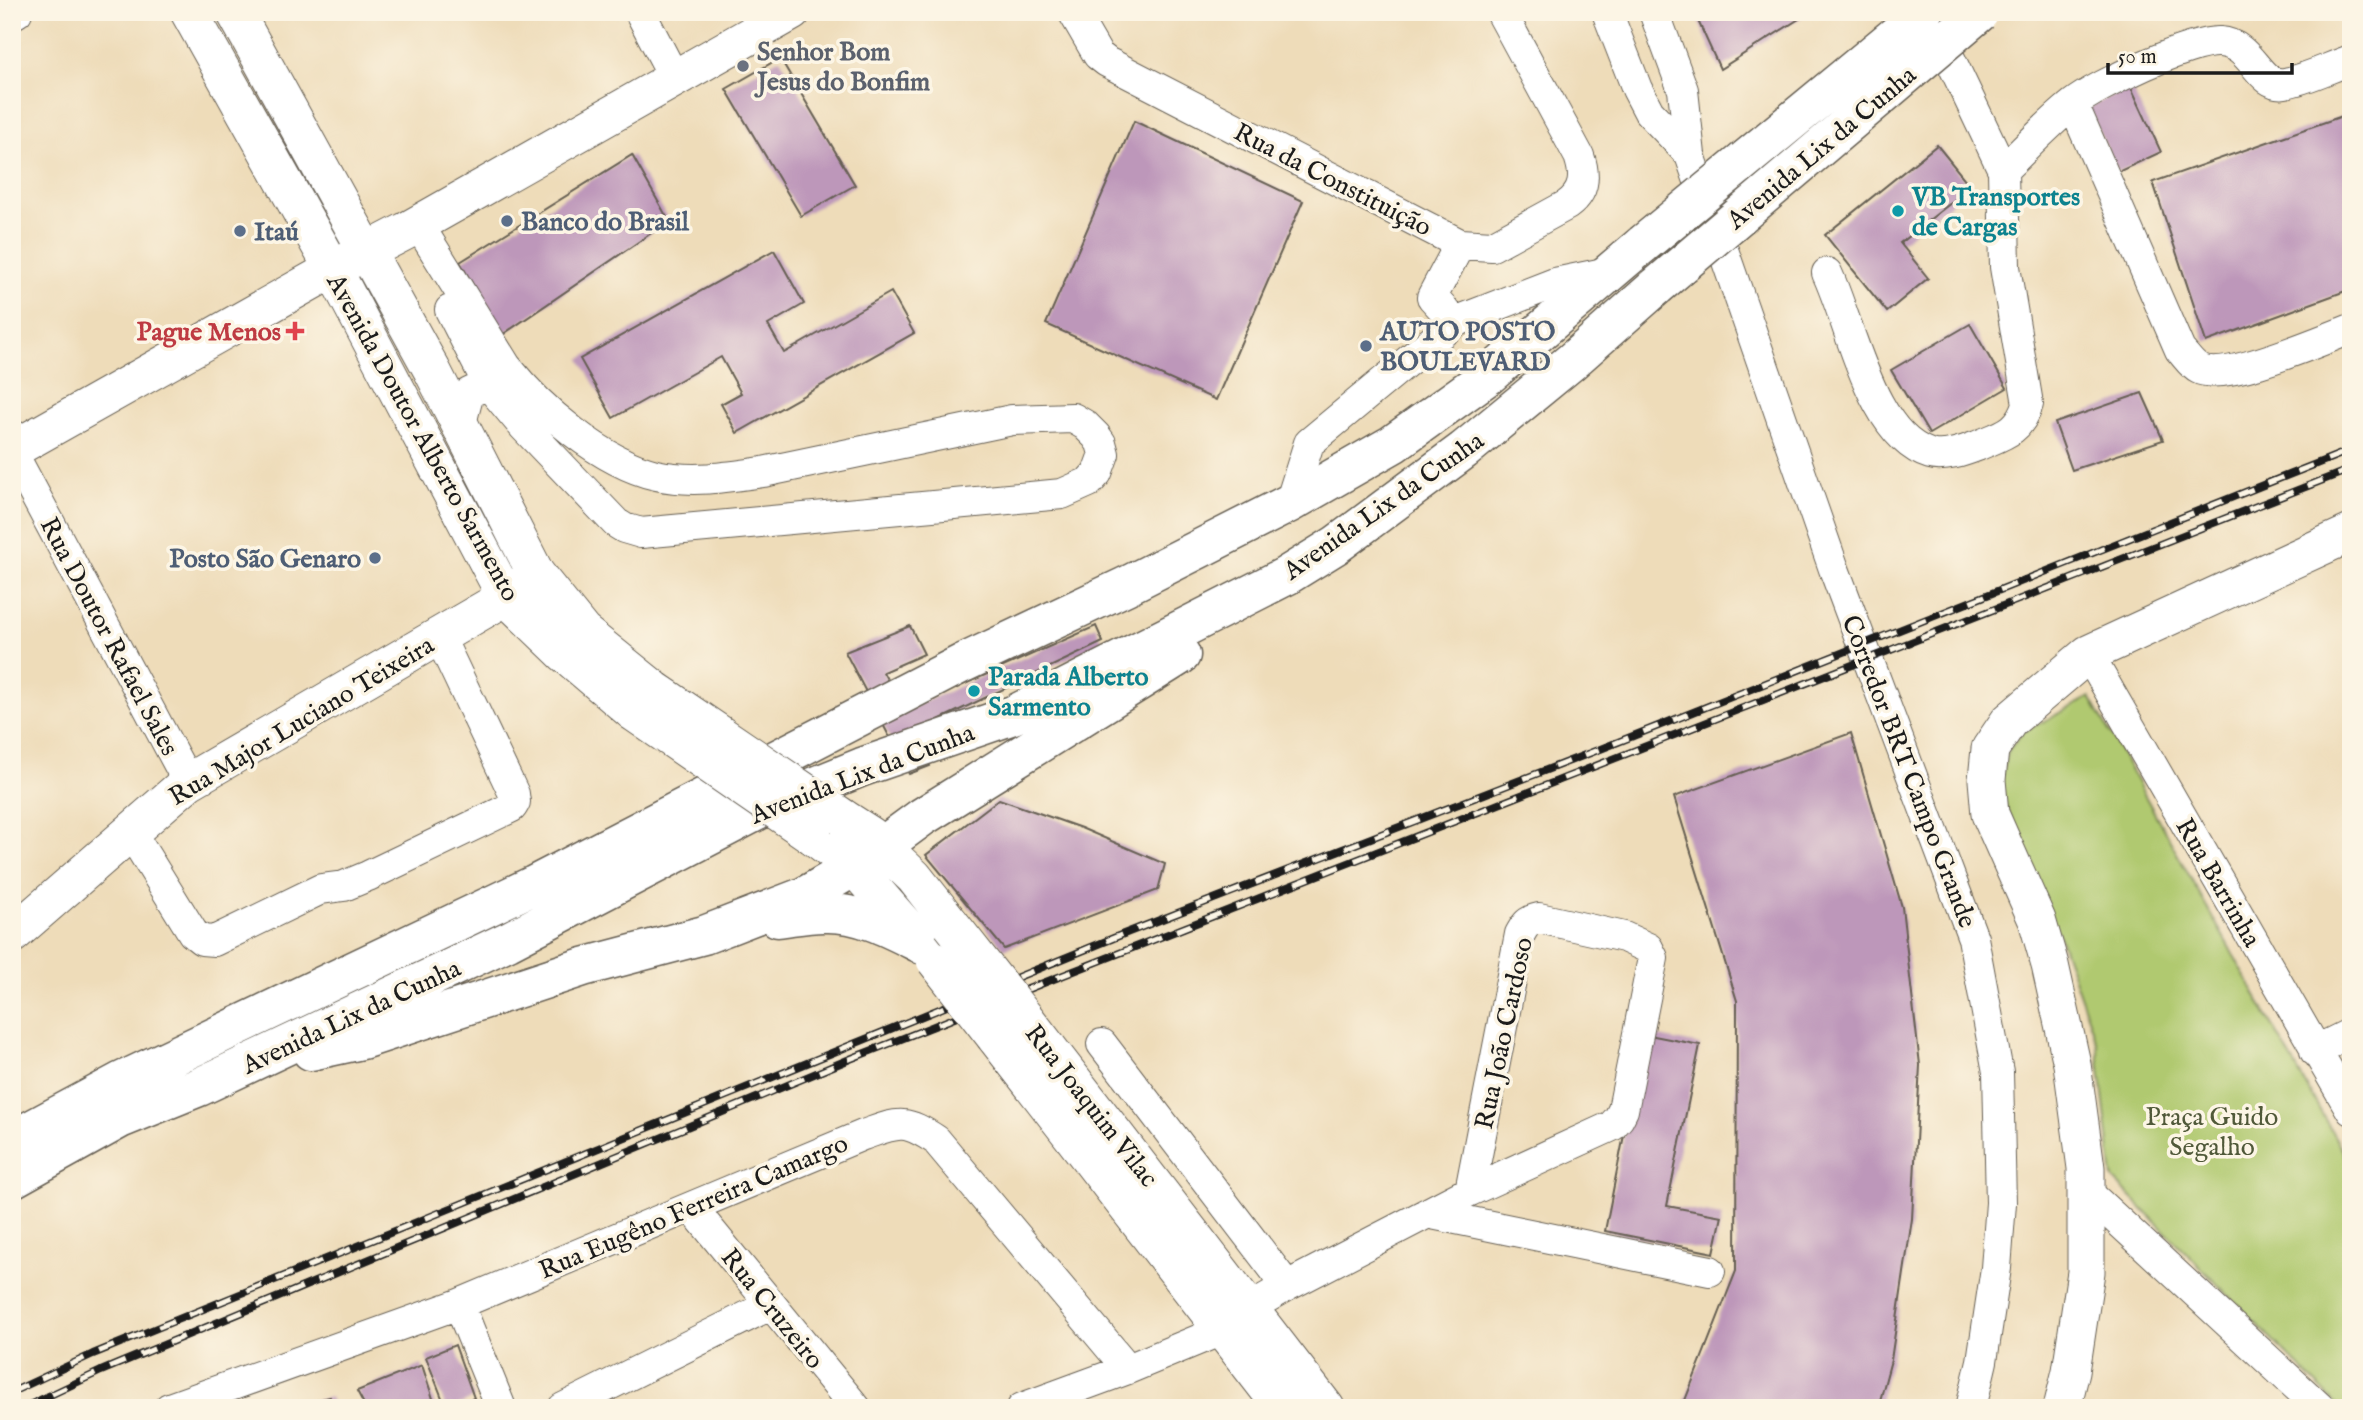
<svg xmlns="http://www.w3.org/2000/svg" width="2363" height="1420" viewBox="0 0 2363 1420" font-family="'IM FELL English',serif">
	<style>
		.green { fill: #b0c96f; stroke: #667246; stroke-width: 2 }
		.building { fill: #bd97ba }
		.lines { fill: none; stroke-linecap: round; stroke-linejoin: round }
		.minor-casing { stroke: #665f53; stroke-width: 32 }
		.major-casing { stroke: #665f53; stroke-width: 39 }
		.highway-casing { stroke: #665f53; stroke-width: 41 }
		.minor { stroke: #fff; stroke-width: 30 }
		.major { stroke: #fff; stroke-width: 37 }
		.highway { stroke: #fff; stroke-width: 38 }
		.rail-casing { stroke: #1c1c1c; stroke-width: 8 }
		.rail { stroke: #fcf5e5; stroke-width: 5; stroke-dasharray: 16; stroke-linecap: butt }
		.major-bridge-casing { stroke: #665f53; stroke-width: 39; stroke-linecap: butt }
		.highway-bridge-casing { stroke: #665f53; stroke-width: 41; stroke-linecap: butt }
		.major-bridge { stroke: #fff; stroke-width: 37 }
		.highway-bridge { stroke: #fff; stroke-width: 38 }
		.worship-dot { fill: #6b7280; stroke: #fcf5e5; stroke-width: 2.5 }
		.culture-dot { fill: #0f9aa8; stroke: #fcf5e5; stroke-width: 2.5 }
		.service-dot { fill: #5c6f8a; stroke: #fcf5e5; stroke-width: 2.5 }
		.health-dot { fill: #e0444e; stroke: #fcf5e5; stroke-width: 2.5 }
		.labels { text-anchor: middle; stroke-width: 7; stroke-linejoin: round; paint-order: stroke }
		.worship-label { font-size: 26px; font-weight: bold; fill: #5b616d; stroke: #fcf5e5; text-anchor: start }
		.street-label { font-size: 26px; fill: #1c1c1c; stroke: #fcf5e5 }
		.culture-label { font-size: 26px; font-weight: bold; fill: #0d838f; stroke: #fcf5e5; text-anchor: start }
		.service-label { font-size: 26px; font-weight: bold; fill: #4e5e75; stroke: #fcf5e5; text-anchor: start }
		.health-label { font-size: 26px; font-weight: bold; fill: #be3a42; stroke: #fcf5e5; text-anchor: end }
		.park-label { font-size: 26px; fill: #505939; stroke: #fcf5e5 }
	</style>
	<rect width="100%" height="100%" fill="#fcf5e5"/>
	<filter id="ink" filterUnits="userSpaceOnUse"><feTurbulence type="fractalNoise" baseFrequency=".0143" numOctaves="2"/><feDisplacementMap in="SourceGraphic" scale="14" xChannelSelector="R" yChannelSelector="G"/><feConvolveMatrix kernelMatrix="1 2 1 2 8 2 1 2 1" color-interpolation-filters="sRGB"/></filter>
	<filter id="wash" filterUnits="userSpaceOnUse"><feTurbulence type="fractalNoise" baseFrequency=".00686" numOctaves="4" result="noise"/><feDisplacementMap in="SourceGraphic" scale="28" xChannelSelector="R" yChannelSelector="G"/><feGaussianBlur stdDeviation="1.57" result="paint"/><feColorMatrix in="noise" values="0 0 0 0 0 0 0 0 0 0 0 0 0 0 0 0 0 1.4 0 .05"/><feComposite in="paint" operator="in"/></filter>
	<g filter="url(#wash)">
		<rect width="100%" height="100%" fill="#eedcb9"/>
		<!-- green -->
		<path class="green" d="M2090,697L2351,1166V1408H2340L2113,1179L2097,1043L2060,939L2006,807L2000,779L2009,749L2023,732Z"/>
		<g id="blocks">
			<!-- building -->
			<path class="building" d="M1694,12H1810L1720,69Z
				M780,58L855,185L801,216L726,89Z
				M2131,87L2161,152L2118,172L2088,108Z
				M2351,113V289L2206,342L2153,182Z
				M1134,121L1303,201L1216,400L1046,324Z
				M1937,145L1971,187L1900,243L1928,278L1887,312L1825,235Z
				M632,155L669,221L502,335L460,262Z
				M774,250L804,304L768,325L784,353L891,292L914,333L737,433L721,404L741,393L721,357L613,418L580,359Z
				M1970,324L2007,388L1929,434L1891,370Z
				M2142,393L2163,440L2072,470L2055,423Z
				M910,626L924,654L883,672L904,711L1096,626L1103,642L915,731L930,766L909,774L845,652Z
				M1851,733L1902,907L1920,1065L1912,1219L1891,1360L1878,1408H1682L1736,1271L1737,1001L1674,797Z
				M999,799L1081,828L1165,864L1158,890L1004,949L926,855Z
				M1644,1034L1700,1045L1667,1206L1722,1216L1714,1253L1605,1231Z
				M455,1345L474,1398L452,1408H446L426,1357Z
				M422,1365L436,1408H366L357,1391Z
				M330,1397L334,1408H307L305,1403Z"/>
		</g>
	</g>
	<g filter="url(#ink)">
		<use href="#blocks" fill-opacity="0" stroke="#665f53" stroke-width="2"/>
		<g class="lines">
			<defs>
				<path id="minor" d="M640,12L675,79
					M1073,12L1098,55L1107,62L1460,244L1492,246L1567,205C1585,192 1586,176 1579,156L1501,12
					M1607,12L1637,89L1649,112L1690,155
					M1654,12L1683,90L1690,155L1834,569L1973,938L1998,1072L2001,1203L1996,1268L1982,1361L1971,1408
					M12,15L17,12
					M1934,25L2003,170
					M2073,104L2180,350C2186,356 2191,365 2199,369C2225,383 2321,340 2351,329
					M418,224L506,366C540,409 601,462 656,475C691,483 729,477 763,472L1012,420L1073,418L1085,425L1096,436L1101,443L1104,454L1097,473L1089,482L1062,494L641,533L624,528L616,523L524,427L488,384L469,393L460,427
					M1827,273C1851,324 1871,436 1930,454C1944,458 1964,451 1977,446C2002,435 2019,433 2028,404L2005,267L2003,170C2026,148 2048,124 2073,104C2097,85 2191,40 2220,42C2253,44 2258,88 2285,83C2307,79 2330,67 2351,60
					M450,310L488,384
					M1455,322L1432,297L1460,244
					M12,452L188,782
					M1290,503L1309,443L1455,322L1555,283L1609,272
					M2088,654L2351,1110
					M130,831L193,933L202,940L214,941L321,889L344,886L368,876L512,807L515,802L514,794L439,636
					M1102,1044L1287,1286
					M2315,1051L2351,1033
					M2086,1191L2320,1408
					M692,1208L856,1408
					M1427,1213L1710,1271
					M459,1304L501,1408
					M169,1408L459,1304L863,1135C898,1123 903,1118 936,1140L1128,1369
					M563,1408L770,1305
					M1022,1408L1128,1369L1222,1330L1249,1308L1287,1286L1470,1191L1612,1126L1619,1118L1623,1110L1653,958L1648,948L1624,937L1539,918C1528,920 1525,925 1520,934L1470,1191"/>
				<path id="major" d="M189,12L333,269L506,597L565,654L633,712
					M235,12L432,370L536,574L583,632L655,690
					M12,450L333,269L406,231L792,12
					M842,817L870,835L914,877L951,924
					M813,836L854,867L923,946
					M12,935L188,782L506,597L524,583
					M1026,1019L1326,1408
					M995,1037L1283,1408
					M2062,1408L2071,1371L2086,1272V1168L2072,1064L2050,965L2037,920L1990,814L1987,780L1990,749L2009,721L2088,654L2351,533"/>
				<path id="highway" d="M778,918C794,916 811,912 828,913C862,913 891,929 921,944
					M311,1051L362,1040L583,967L704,935L805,896L854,867L922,817L1181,655
					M12,1140L120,1082L534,885L963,663L1126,586L1290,503L1393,444L1489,375L1643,244
					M12,1179L120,1119L199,1087L508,941L769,805L862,767L1013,715L1286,576L1336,545L1464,450L1571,362L1657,286"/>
			</defs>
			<!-- minor casing -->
			<use href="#minor" class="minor-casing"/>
			<!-- major casing -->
			<use href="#major" class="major-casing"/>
			<!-- highway casing -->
			<use href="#highway" class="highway-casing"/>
			<!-- minor -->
			<use href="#minor" class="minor"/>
			<!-- major -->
			<use href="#major" class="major"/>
			<!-- highway -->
			<use href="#highway" class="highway"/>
			<defs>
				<path id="rail" d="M12,1392L93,1354L1121,935L1603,748L2351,450
					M23,1408L101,1371L850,1059L2351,469"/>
			</defs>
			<!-- rail casing -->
			<use href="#rail" class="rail-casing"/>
			<!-- rail -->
			<use href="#rail" class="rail"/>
			<defs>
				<path id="major-bridge" d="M655,690L842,817
					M633,712L813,836
					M951,924L1026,1019
					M935,960L995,1037"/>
				<path id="highway-bridge" d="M1643,244L1924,12
					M1657,286L1980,12"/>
			</defs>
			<!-- major-bridge casing -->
			<use href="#major-bridge" class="major-bridge-casing"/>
			<!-- highway-bridge casing -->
			<use href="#highway-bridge" class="highway-bridge-casing"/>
			<!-- major-bridge -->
			<use href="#major-bridge" class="major-bridge"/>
			<!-- highway-bridge -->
			<use href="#highway-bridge" class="highway-bridge"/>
		</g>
	</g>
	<!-- markers -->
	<circle class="worship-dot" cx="743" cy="66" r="7"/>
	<g class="culture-dot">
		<circle cx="1898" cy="211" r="7"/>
		<circle cx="974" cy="691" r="7"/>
	</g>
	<g class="service-dot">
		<circle cx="507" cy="221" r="7"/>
		<circle cx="240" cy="231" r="7"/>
		<circle cx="1366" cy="346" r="7"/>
		<circle cx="375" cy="558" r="7"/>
	</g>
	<path class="health-dot" d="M291.5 320.5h7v7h7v7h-7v7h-7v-7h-7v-7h7z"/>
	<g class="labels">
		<!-- worship labels -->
		<g class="worship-label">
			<text x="757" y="60">Senhor Bom<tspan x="757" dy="30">Jesus do Bonfim</tspan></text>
		</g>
		<!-- street labels -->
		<g class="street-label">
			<text transform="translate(1821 147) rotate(-40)" y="9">Avenida Lix da Cunha</text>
			<text transform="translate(1333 179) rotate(27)" y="9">Rua da Constituição</text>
			<text transform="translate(424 437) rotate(61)" y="9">Avenida Doutor Alberto Sarmento</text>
			<text transform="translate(1383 505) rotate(-35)" y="9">Avenida Lix da Cunha</text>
			<text transform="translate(110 636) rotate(62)" y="9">Rua Doutor Rafael Sales</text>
			<text transform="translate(301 720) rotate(-31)" y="9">Rua Major Luciano Teixeira</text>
			<text transform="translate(1910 771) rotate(69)" y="9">Corredor BRT Campo Grande</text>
			<text transform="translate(862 773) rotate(-21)" y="9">Avenida Lix da Cunha</text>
			<text transform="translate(2219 882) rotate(60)" y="9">Rua Barrinha</text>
			<text transform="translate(351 1016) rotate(-25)" y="9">Avenida Lix da Cunha</text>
			<text transform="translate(1503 1033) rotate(-78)" y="9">Rua João Cardoso</text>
			<text transform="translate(1092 1105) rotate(52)" y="9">Rua Joaquim Vilac</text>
			<text transform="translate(693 1206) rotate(-23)" y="9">Rua Eugêno Ferreira Camargo</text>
			<text transform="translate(773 1308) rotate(51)" y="9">Rua Cruzeiro</text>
		</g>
		<!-- culture labels -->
		<g class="culture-label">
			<text x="1912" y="205">VB Transportes<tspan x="1912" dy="30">de Cargas</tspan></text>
			<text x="988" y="685">Parada Alberto<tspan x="988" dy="30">Sarmento</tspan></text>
		</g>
		<!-- service labels -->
		<g class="service-label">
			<text x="521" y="230">Banco do Brasil</text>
			<text x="254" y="240">Itaú</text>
			<text x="1380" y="340">AUTO POSTO<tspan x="1380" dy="30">BOULEVARD</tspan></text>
			<text x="361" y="567" text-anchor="end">Posto São Genaro</text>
		</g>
		<!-- health labels -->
		<g class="health-label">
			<text x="281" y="340">Pague Menos</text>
		</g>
		<!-- park labels -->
		<g class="park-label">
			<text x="2212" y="1125">Praça Guido<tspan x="2212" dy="30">Segalho</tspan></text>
		</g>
	</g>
	<!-- margin -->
	<rect width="2363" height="1420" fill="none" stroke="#fcf5e5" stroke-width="42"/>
	<!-- scale -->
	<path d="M2108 63v10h184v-10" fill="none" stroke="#1c1c1c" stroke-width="3.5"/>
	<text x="2118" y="63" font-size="21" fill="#1c1c1c" stroke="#fcf5e5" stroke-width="5" paint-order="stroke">50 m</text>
</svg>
